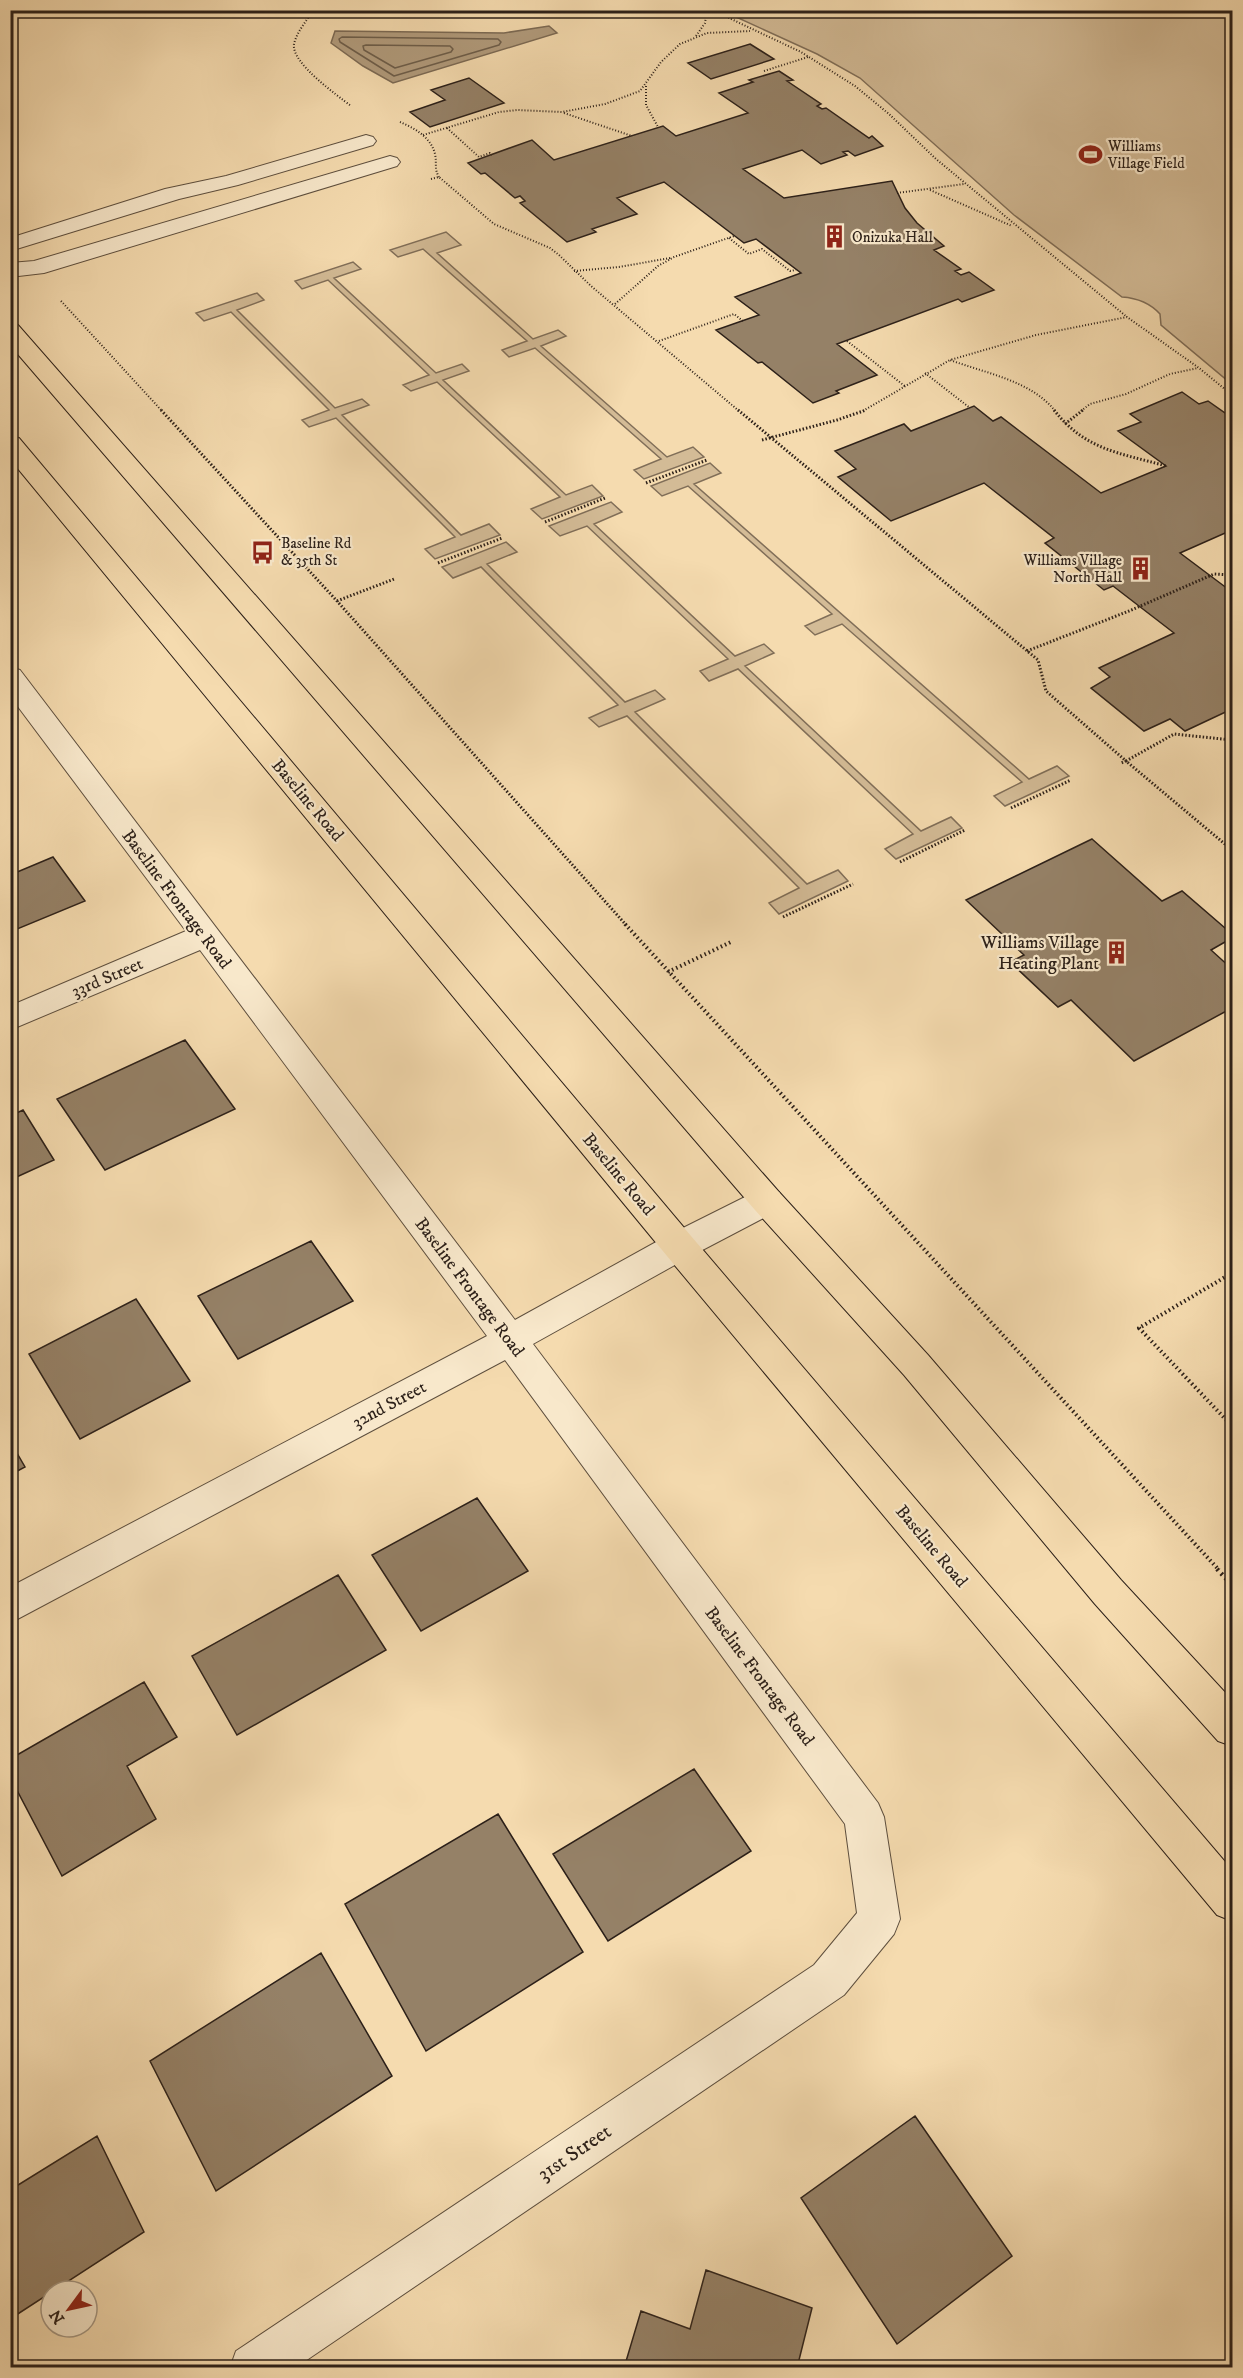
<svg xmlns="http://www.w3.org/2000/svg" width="1243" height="2378" viewBox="0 0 1243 2378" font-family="'IM FELL DW Pica',serif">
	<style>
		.green { fill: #d3bb96; stroke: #806e58; stroke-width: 1.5 }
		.water { fill: #b19b7c; stroke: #7c6a54; stroke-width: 1.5 }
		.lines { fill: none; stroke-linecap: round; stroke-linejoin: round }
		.shore { stroke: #6e5e4a; stroke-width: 1.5 }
		.building { fill: #958167; stroke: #2c2019; stroke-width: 1.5 }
		.minor-casing { stroke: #5e4f3e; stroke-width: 2 }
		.major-casing { stroke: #2c2019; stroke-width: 2 }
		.path-far3 { stroke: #2c2019; stroke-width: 2; stroke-dasharray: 1 2; stroke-linecap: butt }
		.path-far2 { stroke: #2c2019; stroke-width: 3; stroke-dasharray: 1.5 2; stroke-linecap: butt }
		.path-far1 { stroke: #2c2019; stroke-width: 4; stroke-dasharray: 1.5 3; stroke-linecap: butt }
		.path { stroke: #2c2019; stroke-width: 4.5; stroke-dasharray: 2 4; stroke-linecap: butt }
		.minor { fill: #f8e8cb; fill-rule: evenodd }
		.major { fill: #f5dbaf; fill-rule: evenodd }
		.labels { text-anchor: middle; stroke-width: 4.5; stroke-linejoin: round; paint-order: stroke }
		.far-poi-label { font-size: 15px; fill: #2c2019; stroke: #f8e8cb; text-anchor: start }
		.street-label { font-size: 18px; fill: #2c2019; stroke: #f8e8cb }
		.poi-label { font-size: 18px; fill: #2c2019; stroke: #f8e8cb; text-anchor: end }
		.near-street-label { font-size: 21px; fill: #2c2019; stroke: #f8e8cb }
	</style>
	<rect width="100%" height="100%" fill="#f5dbaf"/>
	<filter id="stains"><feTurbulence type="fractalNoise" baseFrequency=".00333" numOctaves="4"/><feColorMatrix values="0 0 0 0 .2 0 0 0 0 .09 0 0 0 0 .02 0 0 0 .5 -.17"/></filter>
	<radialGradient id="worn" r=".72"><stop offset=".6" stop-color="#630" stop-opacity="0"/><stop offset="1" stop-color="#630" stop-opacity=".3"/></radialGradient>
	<!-- green -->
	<path class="green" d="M723,11H1232V379L1228,381L1161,325L1160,314C1150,303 1137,298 1122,297L1014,215L860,78L817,54Z
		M446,232L461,245L437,253L533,339L558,330L566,336L541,346L667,457L693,447L704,457L644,479L634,470L661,459L535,348L509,357L502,350L527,341L423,249L398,257L390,250Z
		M353,262L361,269L334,278L436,373L462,364L469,371L443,380L566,495L592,485L603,496L542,519L531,509L560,497L437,382L411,391L403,385L429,375L328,280L302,289L295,281Z
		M257,293L264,300L237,310L335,408L362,399L369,405L342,415L461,535L489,524L500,535L435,559L425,549L455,537L336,418L309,427L302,420L329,410L231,312L204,321L196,313Z
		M710,463L721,473L694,484L1029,779L1057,766L1069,776L1005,806L994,796L1022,782L842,624L815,635L805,626L832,614L688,486L662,496L651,486Z
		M611,502L622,512L594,524L735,656L764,644L774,653L745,666L921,831L951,817L962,828L896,859L885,849L913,834L738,669L709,681L700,671L728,659L587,526L560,536L549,526Z
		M506,542L517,552L487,564L625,702L655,690L665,699L635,712L807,884L838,870L848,881L779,914L769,903L799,888L627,716L599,727L589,718L618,705L481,567L453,578L442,567Z"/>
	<!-- water -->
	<path class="water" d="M549,26L557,33L393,83L363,66L331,43L335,31L504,33Z"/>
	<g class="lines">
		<!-- shore -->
		<path class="shore" d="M342,37L498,39L501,42L499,45L394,76L340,42L339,39Z
			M366,45L450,46L453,49L451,52L395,68L364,50L363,46Z"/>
	</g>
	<!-- building -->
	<path class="building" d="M750,44L774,59L711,79L688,63Z
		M779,71L793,80L787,81L821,104L817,106L822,109L826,108L869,138L872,136L883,146L855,156L848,151L843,152L847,155L821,164L802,150L743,169L784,198L892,181L905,208L917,223L944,246L934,250L961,269L955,271L961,275L969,272L994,290L962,302L958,299L837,344L877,375L836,391L839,393L813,403L762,362L758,363L716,330L759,315L735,297L801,273L756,239L744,243L664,182L617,198L637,214L592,229L596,232L567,242L520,203L525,201L520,196L515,198L485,173L481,174L468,163L532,140L554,160L663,126L676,136L748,113L719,93L753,82L749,80Z
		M469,78L504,103L430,127L410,112L445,100L431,90Z
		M1182,392L1199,404L1208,401L1232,418V530L1180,553L1232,592V709L1185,731L1170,719L1144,731L1091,688L1110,677L1099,668L1174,633L1113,586L1104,590L1045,543L1054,538L984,483L891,521L838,477L856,469L835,451L904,424L911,431L974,406L993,421L1001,417L1101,493L1166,466L1118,431L1141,422L1130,414Z
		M1092,839L1162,901L1182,891L1232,934V938L1211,950L1232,969V1008L1134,1061L1071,1000L1058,1007L1010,962L1024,955L966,900Z
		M53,857L85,901L10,932V875Z
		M185,1040L235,1109L105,1170L57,1099Z
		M23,1110L54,1160L10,1180V1116Z
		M311,1241L353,1301L238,1359L198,1296Z
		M136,1299L190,1381L80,1439L29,1354Z
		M10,1441L25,1467L10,1475Z
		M477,1498L528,1571L421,1631L372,1555Z
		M338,1575L386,1650L237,1735L192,1656Z
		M144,1682L177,1737L127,1766L156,1819L62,1876L10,1777V1759Z
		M694,1769L751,1851L608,1941L553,1854Z
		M498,1814L583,1952L426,2051L345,1904Z
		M321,1953L392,2076L216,2191L150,2061Z
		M915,2116L1012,2256L897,2344L801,2198Z
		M97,2136L144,2232L10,2319V2190Z
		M706,2270L812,2308L797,2368H624L641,2311L690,2329Z"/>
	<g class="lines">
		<defs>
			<path id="minor" d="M366,135L373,137L376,141L373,145L238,185L179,199L10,251V238L165,189L226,176Z
				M390,156L397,158L400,162L397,166L44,273L10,277V263L34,261Z
				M10,667L20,670L515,1320L667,1236L755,1192L767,1188L779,1192L784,1201L779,1210L691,1256L533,1344L878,1803L884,1817L900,1919L894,1934L844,1995L295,2368H230L236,2351L814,1965L857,1913L845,1824L505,1360L10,1623V1587L487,1336L200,950L10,1030V1006L186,931L10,696Z"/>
			<path id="major" d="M10,323L18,325L779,1192L928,1355L1121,1580L1232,1700V1746L1218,1741L1095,1604L904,1375L755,1210L10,345Z
				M10,436L19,438L691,1236L1232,1870V1921L1217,1915L667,1256L10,459Z"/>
		</defs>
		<!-- minor casing -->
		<use href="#minor" class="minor-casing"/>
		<!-- major casing -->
		<use href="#major" class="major-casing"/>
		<!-- path-far3 -->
		<path class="path-far3" d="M313,10C307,21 297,31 294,44C291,63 337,95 351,106
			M712,10L801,52L855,86L889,114L936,159L1127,317
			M696,36L705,23L707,10
			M764,71L808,57
			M646,86V105L658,127
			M564,113L632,136
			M400,122C414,128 431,137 435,154C437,163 434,169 439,177
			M447,128L479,157L490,153L492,155
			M423,135L499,112L517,110L562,112L605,104L640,91L661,62L680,44L707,33L750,31
			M431,179L439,177L494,224L550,248L559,255L591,286L739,411
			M930,190L1012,226
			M897,193L964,184
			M729,238L749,254L762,249L790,271L796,270
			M574,271L619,267L670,258
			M61,301L162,411
			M615,304L658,266L674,257L734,236
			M659,341L734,314L743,321
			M847,341L906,387
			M925,373L970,408
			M863,411L950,360
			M1055,411C1032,381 985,373 950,360L1036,335L1127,317L1199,368L1232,395
			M1081,411L1090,404L1126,394L1170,374L1198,368"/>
		<!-- path-far2 -->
		<path class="path-far2" d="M161,410L337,601L627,926
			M738,410L1038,660L1046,691L1126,761L1121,763
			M1054,410C1085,450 1120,453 1166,466
			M1065,424L1083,410
			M762,440L837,420L866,410
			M646,483L707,460
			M545,522L605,498
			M438,563L502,538
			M337,601L394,579
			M1027,651L1129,611L1214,574L1232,575
			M1232,740L1174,734L1126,761L1232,850
			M1011,808L1071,780
			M900,862L965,830
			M783,917L853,884"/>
		<!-- path-far1 -->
		<path class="path-far1" d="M625,924L1219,1570
			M668,972L733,941
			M1232,1273L1139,1328L1232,1426"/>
		<!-- path -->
		<path class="path" d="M1217,1569L1232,1585"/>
		<!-- minor -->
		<use href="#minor" class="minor"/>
		<!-- major -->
		<use href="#major" class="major"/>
	</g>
	<!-- icons -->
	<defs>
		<symbol id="stadium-bare" viewBox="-9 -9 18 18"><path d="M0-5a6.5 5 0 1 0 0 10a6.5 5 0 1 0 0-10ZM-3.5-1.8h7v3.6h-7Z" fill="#8f2418" stroke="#f8e8cb" stroke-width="2.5" paint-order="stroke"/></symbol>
		<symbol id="building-bare" viewBox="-9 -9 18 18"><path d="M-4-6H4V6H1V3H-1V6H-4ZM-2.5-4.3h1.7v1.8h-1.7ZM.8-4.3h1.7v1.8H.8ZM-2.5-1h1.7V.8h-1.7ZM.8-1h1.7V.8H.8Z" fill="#8f2418" stroke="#f8e8cb" stroke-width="2.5" paint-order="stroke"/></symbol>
		<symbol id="bus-bare" viewBox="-9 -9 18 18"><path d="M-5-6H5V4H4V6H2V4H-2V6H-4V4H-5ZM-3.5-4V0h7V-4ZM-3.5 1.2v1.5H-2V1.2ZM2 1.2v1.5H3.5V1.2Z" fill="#8f2418" stroke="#f8e8cb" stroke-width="2.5" paint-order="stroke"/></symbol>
	</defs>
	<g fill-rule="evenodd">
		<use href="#stadium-bare" x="1074" y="138" width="33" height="33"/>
		<use href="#building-bare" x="818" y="220" width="33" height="33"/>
		<use href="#bus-bare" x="246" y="536" width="33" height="33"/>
		<use href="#building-bare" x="1124" y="552" width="33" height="33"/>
		<use href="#building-bare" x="1100" y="936" width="33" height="33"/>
	</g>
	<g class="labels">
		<!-- far-poi labels -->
		<g class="far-poi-label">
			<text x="1108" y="151">Williams<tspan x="1108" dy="17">Village Field</tspan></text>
			<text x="852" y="242">Onizuka Hall</text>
			<text x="281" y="548">Baseline Rd<tspan x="281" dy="17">&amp; 35th St</tspan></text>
			<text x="1122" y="565" text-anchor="end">Williams Village<tspan x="1122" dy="17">North Hall</tspan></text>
		</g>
		<!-- street labels -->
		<g class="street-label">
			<text transform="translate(308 800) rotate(50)" y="6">Baseline Road</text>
			<text transform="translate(177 899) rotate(53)" y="6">Baseline Frontage Road</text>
			<text transform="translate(107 977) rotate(-23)" y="6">33rd Street</text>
			<text transform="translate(619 1174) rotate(50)" y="6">Baseline Road</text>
			<text transform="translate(470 1287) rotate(53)" y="6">Baseline Frontage Road</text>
			<text transform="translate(389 1404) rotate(-28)" y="6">32nd Street</text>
			<text transform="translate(932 1546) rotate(50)" y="6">Baseline Road</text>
			<text transform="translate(760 1676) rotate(53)" y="6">Baseline Frontage Road</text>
		</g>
		<!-- poi labels -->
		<g class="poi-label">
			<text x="1099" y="948">Williams Village<tspan x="1099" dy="21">Heating Plant</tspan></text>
		</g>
		<!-- near-street labels -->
		<g class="near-street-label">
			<text transform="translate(574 2152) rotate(-34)" y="7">31st Street</text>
		</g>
	</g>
	<!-- margin -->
	<rect width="1243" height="2378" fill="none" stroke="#f5dbaf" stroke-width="36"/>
	<rect x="12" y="12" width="1219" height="2354" fill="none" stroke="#2c2019" stroke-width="3"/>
	<rect x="18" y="18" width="1207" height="2342" fill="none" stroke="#2c2019" stroke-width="1.5"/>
	<!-- north arrow -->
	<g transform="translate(69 2309) rotate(237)"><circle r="28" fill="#f8e8cb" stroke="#a69884" stroke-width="1.5"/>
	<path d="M0-4.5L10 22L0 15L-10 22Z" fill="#8f2418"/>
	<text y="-9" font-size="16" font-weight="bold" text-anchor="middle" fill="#2c2019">N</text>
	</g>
	<rect width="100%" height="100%" filter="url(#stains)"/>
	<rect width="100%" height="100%" fill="url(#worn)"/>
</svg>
